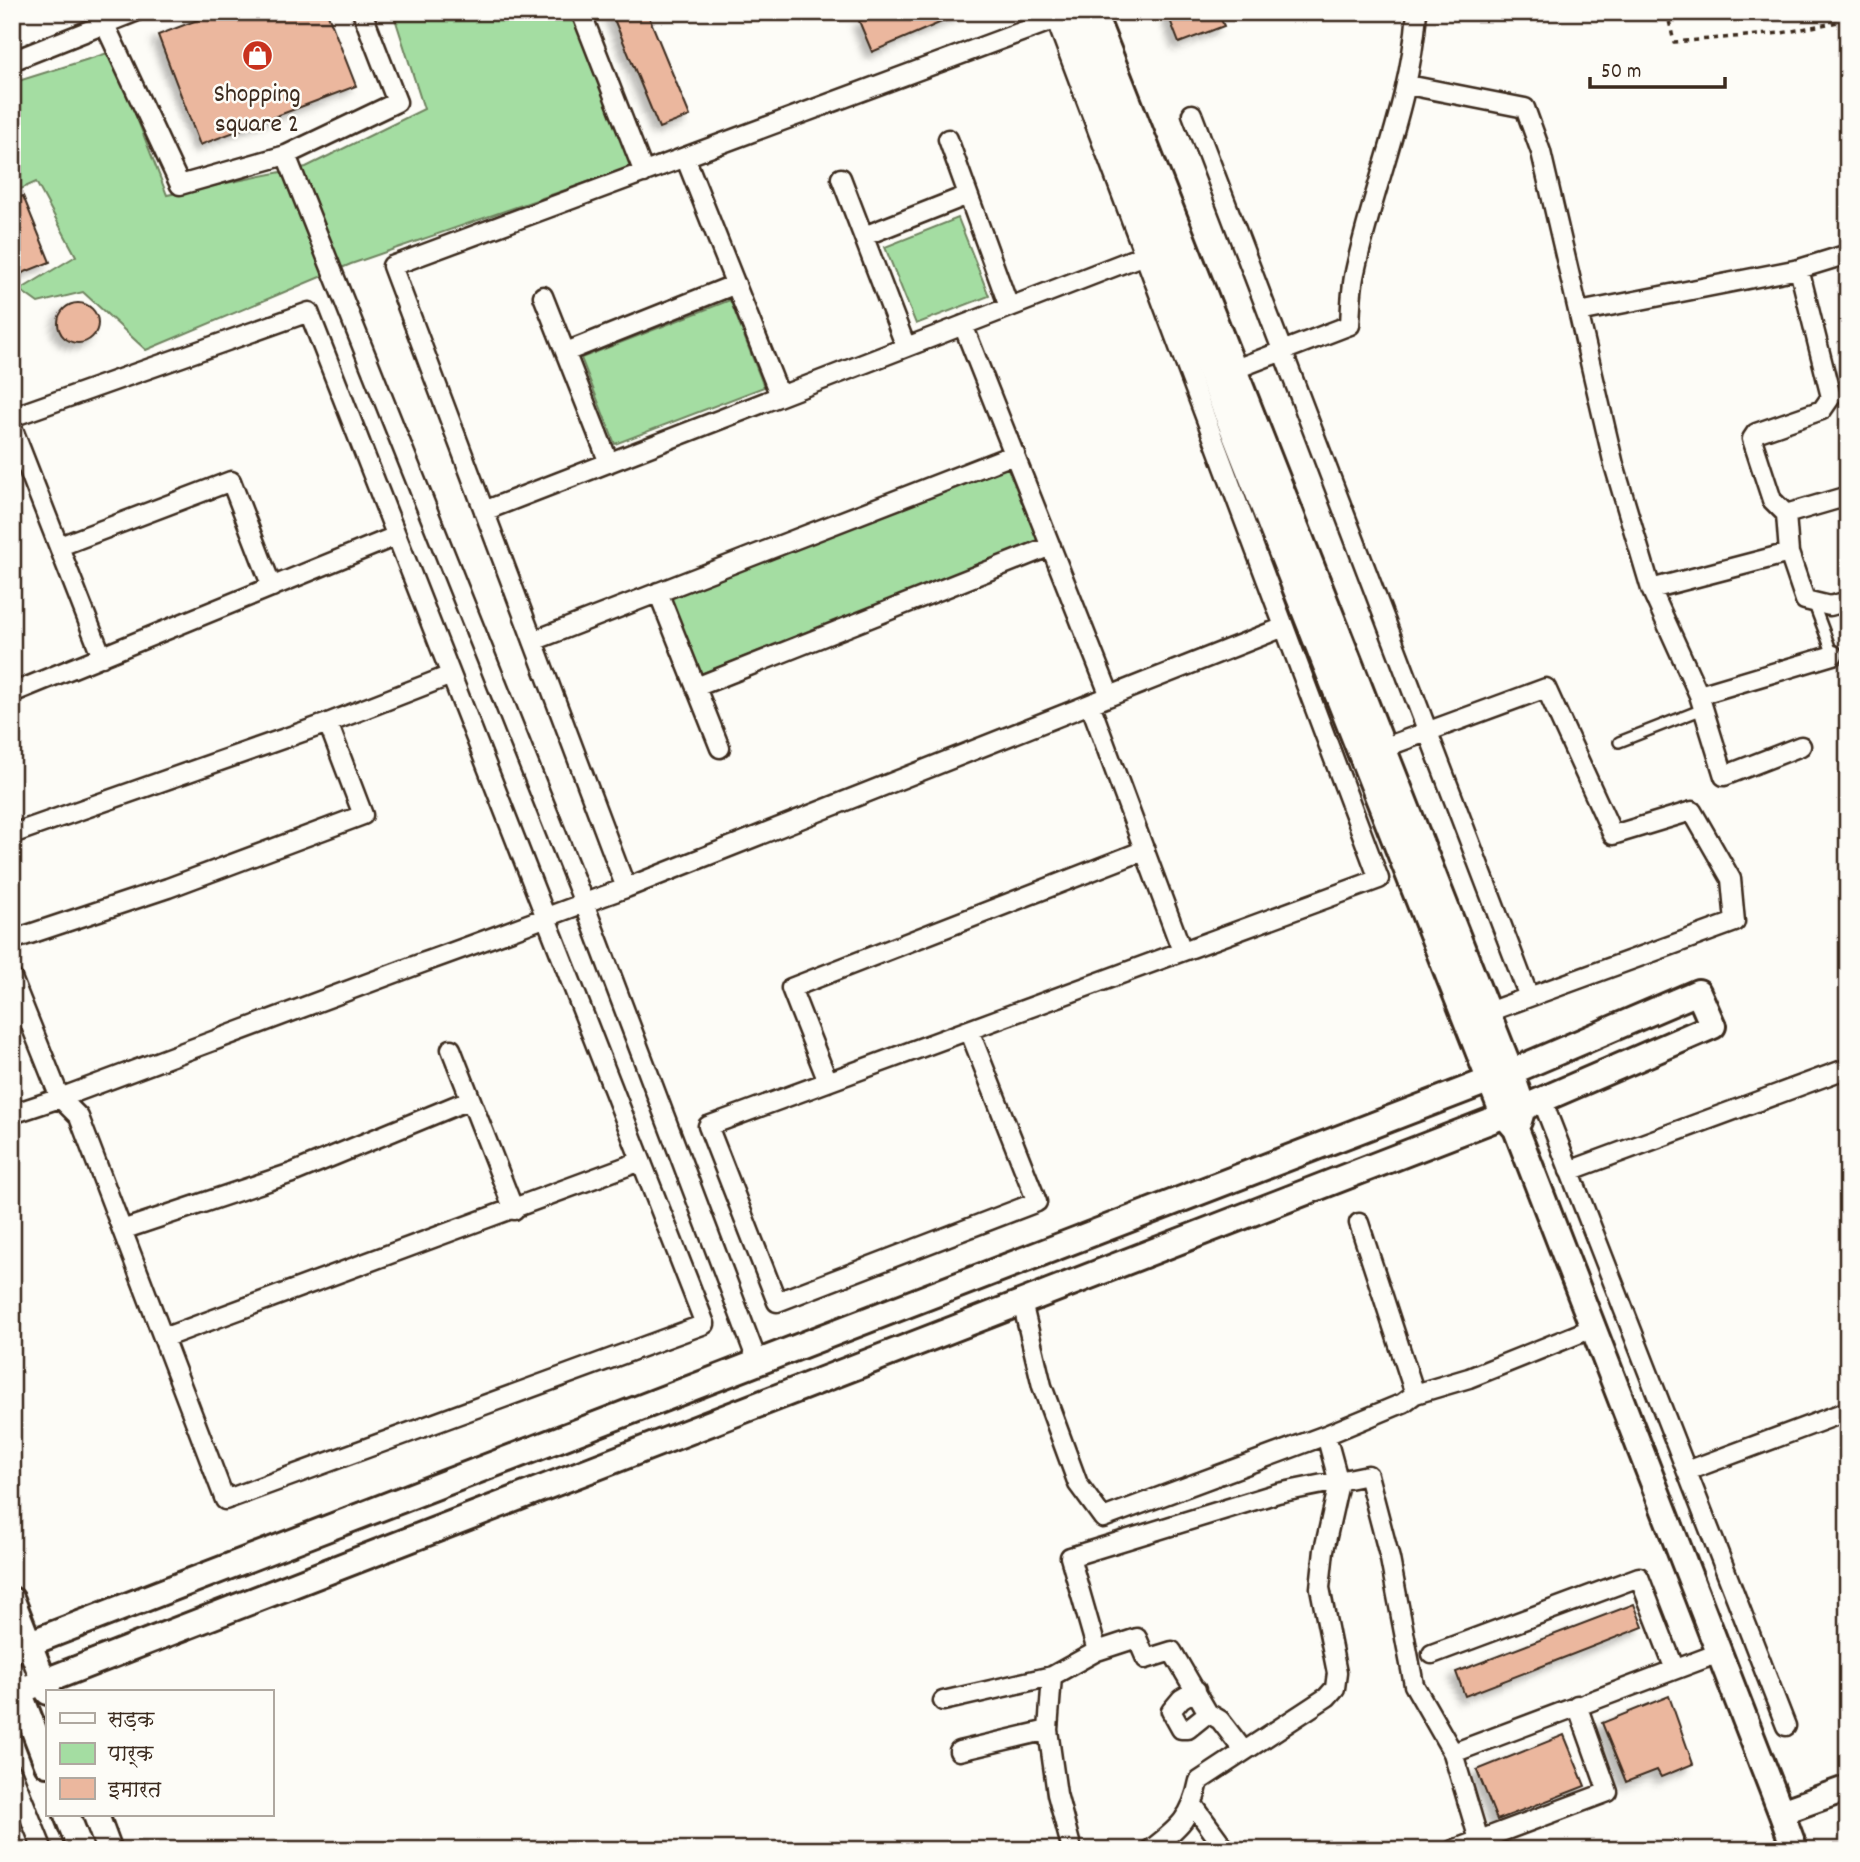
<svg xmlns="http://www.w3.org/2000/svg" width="1860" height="1862" viewBox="0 0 1860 1862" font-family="Dekko,'Playpen Sans Deva',sans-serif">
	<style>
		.green { fill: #a4dda2; stroke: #708460; stroke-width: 2 }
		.building { fill: #ebb79e; stroke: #3b2a1e; stroke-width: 2; filter: url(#shadow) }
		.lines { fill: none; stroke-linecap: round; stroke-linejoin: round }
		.lane-casing { stroke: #3b2a1e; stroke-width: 14 }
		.street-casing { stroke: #3b2a1e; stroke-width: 23 }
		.secondary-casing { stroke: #3b2a1e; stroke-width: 30 }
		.path { stroke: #3b2a1e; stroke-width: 3.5; stroke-dasharray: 5 5; stroke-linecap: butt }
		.lane { stroke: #fdfcf7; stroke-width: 9 }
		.street { stroke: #fdfcf7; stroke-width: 18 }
		.secondary { stroke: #fdfcf7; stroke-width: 24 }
		.labels { text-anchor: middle; stroke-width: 5; stroke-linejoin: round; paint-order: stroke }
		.poi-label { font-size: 26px; fill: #3b2a1e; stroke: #fdfcf7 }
	</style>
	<defs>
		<filter id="shadow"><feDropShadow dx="-6" dy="6" stdDeviation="3.5" flood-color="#0004"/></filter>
	</defs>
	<rect width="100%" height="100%" fill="#fdfcf7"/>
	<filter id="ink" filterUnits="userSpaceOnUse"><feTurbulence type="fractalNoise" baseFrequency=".0143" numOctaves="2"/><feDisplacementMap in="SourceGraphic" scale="14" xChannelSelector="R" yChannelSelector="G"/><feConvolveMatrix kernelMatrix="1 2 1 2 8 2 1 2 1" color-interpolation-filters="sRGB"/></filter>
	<g filter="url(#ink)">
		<!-- green -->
		<path class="green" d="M393,12H579L643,163L351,264L146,350L83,292L38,303L20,290L76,256L36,182L12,193V83L111,52L167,195L306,167L424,109Z
			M958,218L989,296L916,324L885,247Z
			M730,300L764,387L615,444L581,358Z
			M1007,466L1038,541L701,674L671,598Z"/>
		<!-- building -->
		<path class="building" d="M218,12H327L356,86L200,145L158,35Z
			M611,12H647L690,116L659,128Z
			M880,12H965L872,52L859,21Z
			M1167,12H1218L1224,26L1179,43Z
			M23,196L50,262L20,274L12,256V200Z
			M58 323a20 20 0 1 1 40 0a20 20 0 1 1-40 0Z
			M1634,1604L1643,1627L1465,1696L1456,1672Z
			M1669,1696L1693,1764L1661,1777L1657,1770L1626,1782L1602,1723Z
			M1564,1735L1585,1786L1497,1820L1477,1770Z"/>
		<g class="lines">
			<defs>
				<path id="lane" d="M1813,602L1833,655
					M1619,742L1703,709"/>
				<path id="street" d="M99,12L180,185L286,155L397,102L362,12
					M581,12L644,173
					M12,61L135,12
					M1408,85L1525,108L1541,152L1614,465L1651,589L1789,553L1805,600L1830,606L1848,601
					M1192,114L1529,997
					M948,139L1009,307
					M286,155L584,903L758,1363
					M685,157L780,396
					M841,178L906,347
					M864,236L968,195
					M1799,269L1831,397L1822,410L1756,433L1752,439L1772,500L1786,514L1848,496
					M543,296L609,463
					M1579,312L1799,269L1848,254
					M963,325L1110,696
					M566,352L736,284
					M1233,370L1350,325C1351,308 1351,289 1355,272C1374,182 1410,106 1417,12
					M12,417L309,312C441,649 573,987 705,1324L225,1500L79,1117L60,1098L422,963C490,939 558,912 626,888L1284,627
					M12,427L102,657
					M484,511L1144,255
					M1786,514L1789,553
					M60,546L231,481L272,587
					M1651,589L1699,695L1833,655
					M658,592L720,748
					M533,641L1015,454
					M696,687L1051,546
					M12,693L396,536
					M1699,695L1724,776L1801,746
					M1090,704L1182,951
					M1383,748L1546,688L1613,835L1692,811L1731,879L1735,922L1488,1012
					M12,834L328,723L451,675
					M626,888L392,266L1056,19
					M12,940L168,888L363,815L328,723
					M12,978L60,1098L12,1114
					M969,1030L1037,1202L777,1302L708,1126L1379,879L1053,12
					M451,1049L514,1210
					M828,1082L791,988L1145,850
					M1542,1100L1786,1726
					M1569,1171L1848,1068
					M1359,1223L1415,1394
					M122,1230L292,1173L469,1100
					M1022,1302L1042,1386L1078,1484L1103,1518L1326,1435L1403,1403L1415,1394L1469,1378L1593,1328
					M163,1338L641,1161
					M1687,1471L1848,1411
					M1097,1651L1137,1638L1146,1659L1172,1651L1208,1713L1220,1720L1243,1750
					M1432,1654L1639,1577L1674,1667
					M1196,1690L1181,1699L1171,1711L1181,1729H1188L1208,1713
					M943,1701L1052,1676
					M1048,1730L1052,1676L1097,1651L1070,1557L1278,1493L1368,1475L1390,1559L1414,1685L1453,1753
					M959,1751L1048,1730L1057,1794L1072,1850
					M12,1773L43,1850
					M1194,1806L1226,1850
					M1479,1840L1453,1753L1719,1653
					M1150,1850C1179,1828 1192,1817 1199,1781L1327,1697L1335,1688L1337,1673L1320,1588L1324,1550L1339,1483L1326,1435
					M1453,1850L1608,1792L1577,1705"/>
				<path id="secondary" d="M1068,12L1503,1114L1516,1129L1781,1812L1848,1788
					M1093,12L1511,1072L1523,1108L1519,1121
					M12,1600L48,1692
					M12,1650L1511,1072L1698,992L1713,1026L1523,1108L12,1694
					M12,1673L47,1764
					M1781,1812L1795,1850
					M67,1815L81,1850
					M96,1815L109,1850"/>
			</defs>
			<!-- lane casing -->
			<use href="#lane" class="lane-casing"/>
			<!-- street casing -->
			<use href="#street" class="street-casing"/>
			<!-- secondary casing -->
			<use href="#secondary" class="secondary-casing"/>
			<!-- path -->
			<path class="path" d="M1667,12L1674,42L1782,33L1848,20"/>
			<!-- lane -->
			<use href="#lane" class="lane"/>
			<!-- street -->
			<use href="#street" class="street"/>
			<!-- secondary -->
			<use href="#secondary" class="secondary"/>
		</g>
	</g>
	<!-- icons -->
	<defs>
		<symbol id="shop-disc" viewBox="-11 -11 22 22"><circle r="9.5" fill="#c8321e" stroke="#fdfcf7"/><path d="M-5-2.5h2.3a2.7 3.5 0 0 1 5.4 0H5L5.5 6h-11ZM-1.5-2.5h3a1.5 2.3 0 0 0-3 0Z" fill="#fff"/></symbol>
	</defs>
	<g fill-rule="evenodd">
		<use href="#shop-disc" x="240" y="38" width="35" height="35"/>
	</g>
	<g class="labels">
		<!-- poi labels -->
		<g class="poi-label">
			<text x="257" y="101">Shopping<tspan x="257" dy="30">square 2</tspan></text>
		</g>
	</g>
	<!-- margin -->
	<rect width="1860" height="1862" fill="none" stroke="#fdfcf7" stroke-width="42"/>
	<rect x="21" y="21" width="1818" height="1820" fill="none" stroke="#3b2a1e" stroke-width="2.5" filter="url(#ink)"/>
	<!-- legend -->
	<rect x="46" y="1690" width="228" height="126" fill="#fdfcf7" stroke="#afa8a0" stroke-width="2"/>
	<rect x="60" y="1713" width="35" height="10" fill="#fdfcf7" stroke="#afa8a0" stroke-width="2"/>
	<text x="108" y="1726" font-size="21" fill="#3b2a1e">सड़क</text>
	<rect x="60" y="1743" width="35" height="21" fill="#a4dda2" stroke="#afa8a0" stroke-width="2"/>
	<text x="108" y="1760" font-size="21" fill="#3b2a1e">पार्क</text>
	<rect x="60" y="1778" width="35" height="21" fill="#ebb79e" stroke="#afa8a0" stroke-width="2"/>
	<text x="108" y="1796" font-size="21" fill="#3b2a1e">इमारत</text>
	<!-- scale -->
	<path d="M1590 77v10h135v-10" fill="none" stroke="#3b2a1e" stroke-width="3.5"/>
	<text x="1601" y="77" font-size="21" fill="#3b2a1e" stroke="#fdfcf7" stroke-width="5" paint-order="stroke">50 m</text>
</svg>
